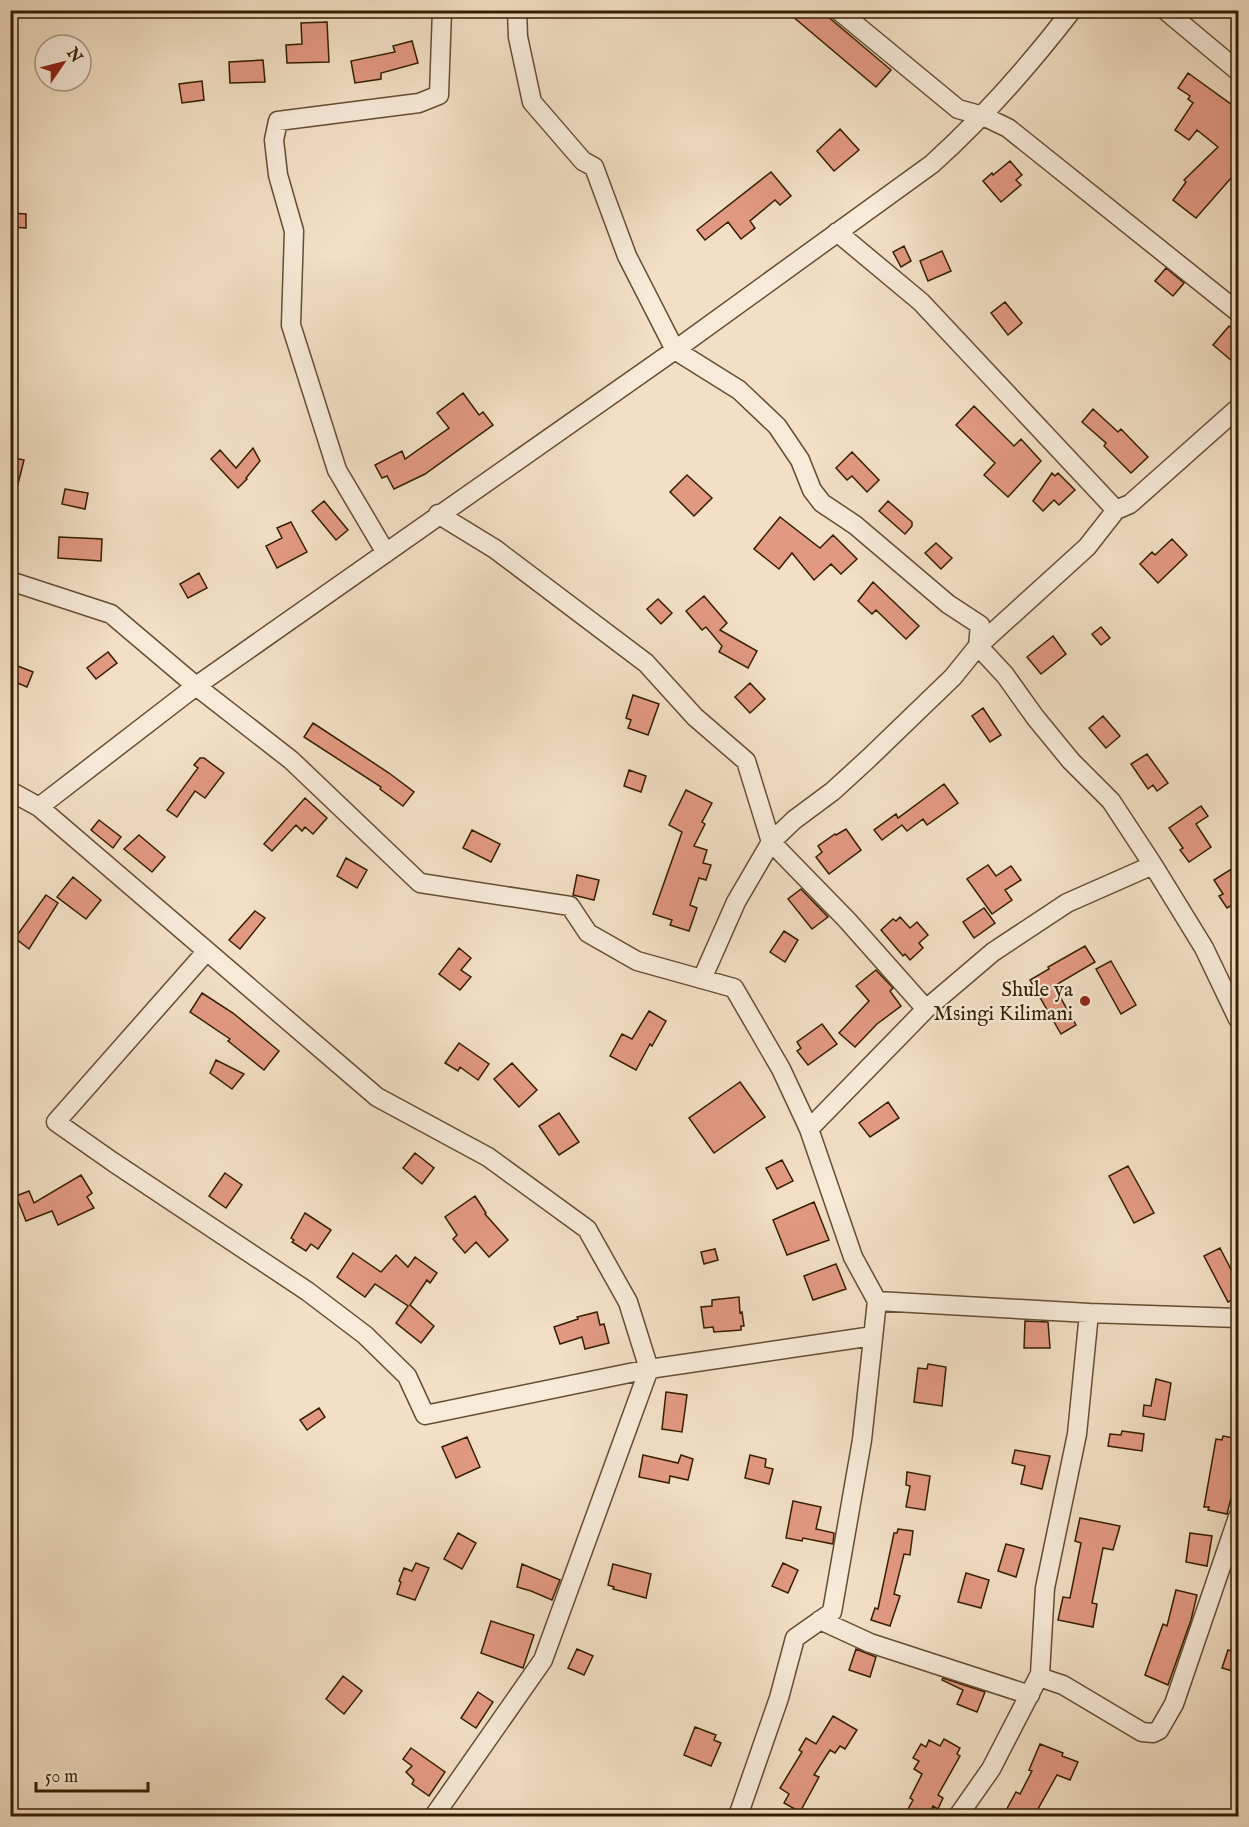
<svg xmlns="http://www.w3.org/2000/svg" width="1249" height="1827" viewBox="0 0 1249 1827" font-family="'IM FELL English',serif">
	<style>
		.building { fill: #e29982; stroke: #351e00; stroke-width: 1.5 }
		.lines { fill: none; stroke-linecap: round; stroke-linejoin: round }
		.minor-casing { stroke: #644e31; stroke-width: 21 }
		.minor { stroke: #f7ead9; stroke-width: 18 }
		.poi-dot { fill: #8f2418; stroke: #f7ead9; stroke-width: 2 }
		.labels { text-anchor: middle; stroke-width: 4.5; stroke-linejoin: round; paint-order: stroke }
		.poi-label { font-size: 21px; fill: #351e00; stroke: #f7ead9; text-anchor: end }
	</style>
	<rect width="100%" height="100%" fill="#f2dfc5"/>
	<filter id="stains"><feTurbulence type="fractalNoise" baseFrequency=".00333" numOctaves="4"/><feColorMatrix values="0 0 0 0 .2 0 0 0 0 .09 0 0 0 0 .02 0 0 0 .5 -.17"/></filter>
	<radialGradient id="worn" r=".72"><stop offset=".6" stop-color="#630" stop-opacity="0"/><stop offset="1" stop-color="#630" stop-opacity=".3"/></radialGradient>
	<!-- building -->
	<path class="building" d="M785,10H820L891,70L876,87Z
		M327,22L329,62L287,63L286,45L302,44L301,23Z
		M412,41L418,63L381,73V79L355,83L351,61L395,52L393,46Z
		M263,60L265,82L230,83L229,62Z
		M1188,73L1239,110V169L1196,218L1173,200L1186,182L1184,180L1218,147L1197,130L1189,140L1175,130L1193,103L1188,99L1190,96L1178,88Z
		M202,81L204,100L182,103L179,84Z
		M840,129L859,150L834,171L817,151Z
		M1010,161L1022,175L1016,180L1021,185L1001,202L983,181L992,173L993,175Z
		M771,172L791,196L780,205L775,200L750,221L755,228L741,239L728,222L705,240L697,230Z
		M10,213L26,214V228L10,227Z
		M904,246L911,261L901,267L893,252Z
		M942,251L951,271L928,281L920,261Z
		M1166,268L1184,283L1173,296L1155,281Z
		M1005,302L1022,323L1008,335L991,313Z
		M1229,326L1239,334V367L1213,345Z
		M463,393L479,415L483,412L493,425L425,474L394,489L387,476L382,478L375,465L402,451L405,459L449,428L437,413Z
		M974,406L1014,446L1021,439L1041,461L1008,497L984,475L995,463L956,425Z
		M1093,409L1118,432L1121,429L1148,457L1131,473L1104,446L1106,443L1082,422Z
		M253,448L260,461L246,478L247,479L238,488L211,459L220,450L236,468Z
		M852,452L879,480L867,492L852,476L847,480L836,468Z
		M10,457L24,460L15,496H10Z
		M1052,473L1055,476L1058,473L1075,490L1059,505L1054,500L1043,511L1033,501Z
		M687,475L712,498L694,516L670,492Z
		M65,489L88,493L85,509L62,504Z
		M324,501L348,530L336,540L312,511Z
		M888,501L912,522V526L905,534L879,511Z
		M780,517L820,548L833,535L857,559L841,574L831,564L814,580L792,553L779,569L754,549Z
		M291,522L307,552L277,568L266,546L282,538L277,528Z
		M59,537L102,539L101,561L58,558Z
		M1172,539L1187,555L1158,583L1140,564L1152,552L1155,555Z
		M936,543L952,558L941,569L925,553Z
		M199,573L207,588L188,598L180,584Z
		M873,582L919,626L906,639L876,610L872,614L858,601Z
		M704,596L727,623L720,630L757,651L748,668L719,652L722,646L706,627L702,630L686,611Z
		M658,599L672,613L661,624L647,609Z
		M1101,627L1110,638L1101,645L1092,634Z
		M1053,636L1066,654L1041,674L1027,657Z
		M108,652L117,663L96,679L87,668Z
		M10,663L33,672L27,687L10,680Z
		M750,683L765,699L750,713L735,697Z
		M633,695L659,704L648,735L628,728L631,720L626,718Z
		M983,708L1001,735L990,742L972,716Z
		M1103,716L1120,736L1106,748L1089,728Z
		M313,723L389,773L414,792L403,806L380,789L381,787L304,737Z
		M1147,754L1168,783L1157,791L1153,785L1148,789L1131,764Z
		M200,758H204L224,773L205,798L195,791L177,817L167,810L198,768L194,765Z
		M629,770L646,776L641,792L624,786Z
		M944,784L958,803L927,825L923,819L907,831L902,825L882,840L874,830L896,814L898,818Z
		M686,790L712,803L702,822L705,824L694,846L707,850L703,863L711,865L706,880L699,878L690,905L697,908L689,931L670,925L672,920L653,914L682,832L669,825Z
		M305,798L327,818L313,834L305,827L302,831L296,825L272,851L264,844Z
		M1201,806L1208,816L1196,824L1211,847L1189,862L1180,850L1183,848L1169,828Z
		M99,820L121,837L113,848L91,830Z
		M846,829L861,850L829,874L816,857L822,852L818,846L835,834L836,835Z
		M472,830L500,844L491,862L463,848Z
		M139,835L165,857L152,872L124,849Z
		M346,858L367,870L357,888L337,876Z
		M988,865L996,876L1011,866L1021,880L1005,890L1012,900L992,914L967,879Z
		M1233,868L1239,876V901L1227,908L1219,896L1223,894L1214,880Z
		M577,875L599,880L594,900L573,895Z
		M73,877L101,900L86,919L57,897Z
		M801,889L828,917L812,929L788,899Z
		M46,895L58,903L29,949L15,938Z
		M984,908L995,923L974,938L963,922Z
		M255,911L265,918L240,949L229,940Z
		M900,917L910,928L917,922L928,935L919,943L923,948L910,960L905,954L903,956L881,930L893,919L896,921Z
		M784,931L798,940L785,962L770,952Z
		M1085,946L1095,962L1054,986L1076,1025L1061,1034L1030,980L1049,969L1048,967Z
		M459,948L471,958L461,970L471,977L460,990L439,974Z
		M1111,961L1136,1005L1121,1014L1096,969Z
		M876,970L893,988L890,991L901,1006L877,1024L855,1047L839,1033L869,1001L856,986Z
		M202,993L233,1013L279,1051L264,1070L228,1041L230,1039L190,1012Z
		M649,1011L666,1021L652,1046L650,1044L636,1070L610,1056L622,1034L632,1039Z
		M822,1024L837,1044L808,1065L797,1051L801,1048L797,1042Z
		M459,1043L489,1064L478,1080L460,1067L458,1071L445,1063Z
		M216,1060L244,1074L232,1089L210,1073Z
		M512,1063L537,1090L519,1107L494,1079Z
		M740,1082L765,1117L714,1153L689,1118Z
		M888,1102L899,1118L870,1137L859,1123Z
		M559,1113L579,1142L559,1155L539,1126Z
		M415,1153L434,1168L422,1184L403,1168Z
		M782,1160L793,1181L777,1189L766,1168Z
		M1128,1166L1154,1213L1134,1223L1109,1176Z
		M225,1173L242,1185L226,1208L209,1196Z
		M81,1175L92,1193L87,1197L94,1208L58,1225L52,1211L26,1221L16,1196L29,1191L34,1203Z
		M475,1196L486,1213L485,1214L508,1240L489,1257L476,1242L465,1253L453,1239L457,1235L445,1217Z
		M814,1202L829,1240L787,1255L773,1220Z
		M305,1213L331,1230L318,1249L311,1244L306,1251L292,1242L294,1240L291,1238Z
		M1220,1248L1239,1285V1297L1228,1302L1204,1256Z
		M715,1249L718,1260L704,1264L701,1252Z
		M353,1253L381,1272L396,1255L408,1267L415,1257L437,1273L430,1283L427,1280L410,1305L434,1326L421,1343L396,1323L408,1306L375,1284L365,1297L337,1277Z
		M836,1264L846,1289L813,1300L804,1276Z
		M739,1297L740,1313L742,1312L744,1326H741V1330L714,1332L713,1327L704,1328L701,1307L712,1306V1300Z
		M597,1312L600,1325L604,1324L609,1343L585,1349L582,1337L560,1344L554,1327L578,1319L577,1317Z
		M1025,1321L1048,1322L1050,1348H1024Z
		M928,1364L946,1367L942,1406L914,1402L918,1368L927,1369Z
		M1156,1379L1171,1383L1165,1420L1143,1416L1144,1405L1151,1406Z
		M666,1392L687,1395L682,1432L662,1429Z
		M319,1408L325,1417L307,1430L300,1420Z
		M1122,1431L1144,1434L1142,1451L1108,1446L1110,1434L1121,1435Z
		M1223,1436L1239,1439V1455H1237L1232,1486H1234L1227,1514L1208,1510L1209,1507H1204L1216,1439L1222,1440Z
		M467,1437L480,1467L456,1478L442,1447Z
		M1015,1450L1050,1456L1042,1489L1021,1484L1025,1466L1012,1463Z
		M643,1455L678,1463L681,1455L693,1459L688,1480L670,1476L669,1483L639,1477Z
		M750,1455L766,1459L765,1467L773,1469L769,1484L745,1478Z
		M907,1472L930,1476L925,1510L906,1507L910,1486L906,1485Z
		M793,1501L821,1507L816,1529L834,1533L833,1544L803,1538L802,1541L786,1538Z
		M1080,1518L1120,1526L1113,1550L1103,1548L1092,1603L1097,1604L1093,1627L1058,1620L1063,1597L1070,1598L1081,1543L1075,1541Z
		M898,1529L913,1531L910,1555L904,1554L894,1594L900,1596L890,1626L871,1620L875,1608L878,1609L894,1533H897Z
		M458,1533L476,1543L462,1569L444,1559Z
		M1190,1533L1212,1536L1207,1566L1186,1562Z
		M1006,1544L1024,1549L1016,1577L998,1571Z
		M416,1563L429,1568L415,1600L397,1594L401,1582L399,1581L404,1568L412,1571Z
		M783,1563L798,1570L788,1593L772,1586Z
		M522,1564L560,1580L552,1600L531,1591L517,1587Z
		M613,1564L651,1574L646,1598L613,1589L614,1587L608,1585Z
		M966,1573L989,1580L981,1608L958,1602Z
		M1176,1590L1197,1595L1191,1620L1168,1685L1145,1675L1163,1624L1167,1626Z
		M491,1621L534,1635L523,1668L481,1653Z
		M577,1649L593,1656L584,1675L568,1668Z
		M856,1649L876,1657L870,1677L849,1670Z
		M1228,1650L1239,1653V1673L1222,1668Z
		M343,1676L362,1691L344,1714L326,1699Z
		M943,1678L985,1692L977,1712L957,1704L963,1690L942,1680Z
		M478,1692L493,1702L476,1728L461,1718Z
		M833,1716L857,1730L845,1749L840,1746L835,1753L830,1750L814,1775L819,1777L800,1812L784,1803L789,1794L780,1788L802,1752L799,1750L806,1738L816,1744Z
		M695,1727L716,1735L714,1740L721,1743L711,1766L684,1755Z
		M944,1739L960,1748L957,1754L960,1756L938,1795L943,1798L938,1809L933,1806L929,1816H918L907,1811L913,1800L910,1798L922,1774L914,1769L919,1761L913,1758L921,1744L926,1747L929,1740L940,1746Z
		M1040,1744L1063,1753L1062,1756L1078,1762L1070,1780L1057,1775L1034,1816H1003L1016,1792L1020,1794L1032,1771L1029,1770Z
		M411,1748L445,1772L429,1796L412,1784L414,1780L406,1772L412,1766L403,1759Z"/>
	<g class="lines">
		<defs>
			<path id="minor" d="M517,10L518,37L532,102L583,161L594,167L627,256L675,350L739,390L777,426L800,460L812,490L822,503L855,525L948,604L980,625L978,646L1005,675L1035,717L1071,761L1111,801L1153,865L1204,948L1238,1019
				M838,10L958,109L983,116L1008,128L1238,312
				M1165,10L1238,71
				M837,232L921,302L1116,510
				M438,514L495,549L646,663L695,717L746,761L771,842L847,920L926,1009
				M386,553L337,470L291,325L294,231L278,175L274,140L278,121L419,103L439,95L442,10
				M10,581L111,614L196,686L291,760L420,883L570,906L588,933L637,961L734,988L781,1069L809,1129L853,1257L877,1301L862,1440L832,1612L795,1638L779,1698L738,1816
				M10,791L39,807L377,1097L488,1157L587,1229L628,1302L649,1369L543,1660L434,1816
				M39,807L196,686L675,350L932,164C984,117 1029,66 1072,10
				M206,952L56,1122L113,1162L307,1291L365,1335L407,1376L425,1415L649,1369L873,1336
				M702,979L736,902L771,842L794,820L833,791L869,758L953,677L978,646L1087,547L1116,510L1130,504L1238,408
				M809,1129L926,1009L993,952L1067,903L1153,865
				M877,1301L1089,1313L1238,1318
				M820,1620L870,1643L1030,1695
				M1039,1677L1063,1685L1142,1732L1153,1733L1159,1730L1174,1704L1238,1517
				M958,1816L991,1769L1040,1674L1045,1588L1077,1434L1089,1313"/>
		</defs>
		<!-- minor casing -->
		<use href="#minor" class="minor-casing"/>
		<!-- minor -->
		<use href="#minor" class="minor"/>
	</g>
	<!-- markers -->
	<circle class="poi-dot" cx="1085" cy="1001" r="6"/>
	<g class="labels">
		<!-- poi labels -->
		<g class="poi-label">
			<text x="1073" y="996">Shule ya<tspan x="1073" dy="24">Msingi Kilimani</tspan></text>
		</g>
	</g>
	<!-- margin -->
	<rect width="1249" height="1827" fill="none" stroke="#f2dfc5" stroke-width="36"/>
	<rect x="12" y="12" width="1225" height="1803" fill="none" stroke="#351e00" stroke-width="3"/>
	<rect x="18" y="18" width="1213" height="1791" fill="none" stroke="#351e00" stroke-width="1.5"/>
	<!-- north arrow -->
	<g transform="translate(63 63) rotate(55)"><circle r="28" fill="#f7ead9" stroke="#a99882" stroke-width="1.5"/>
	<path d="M0-4.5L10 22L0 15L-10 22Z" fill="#8f2418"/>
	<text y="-9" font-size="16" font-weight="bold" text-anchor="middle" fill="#351e00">N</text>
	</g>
	<!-- scale -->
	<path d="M36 1782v9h112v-9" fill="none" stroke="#351e00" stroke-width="3"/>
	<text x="45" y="1782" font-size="18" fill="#351e00" stroke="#f7ead9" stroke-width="4.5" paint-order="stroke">50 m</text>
	<rect width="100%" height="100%" filter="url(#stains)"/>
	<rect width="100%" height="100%" fill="url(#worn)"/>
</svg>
